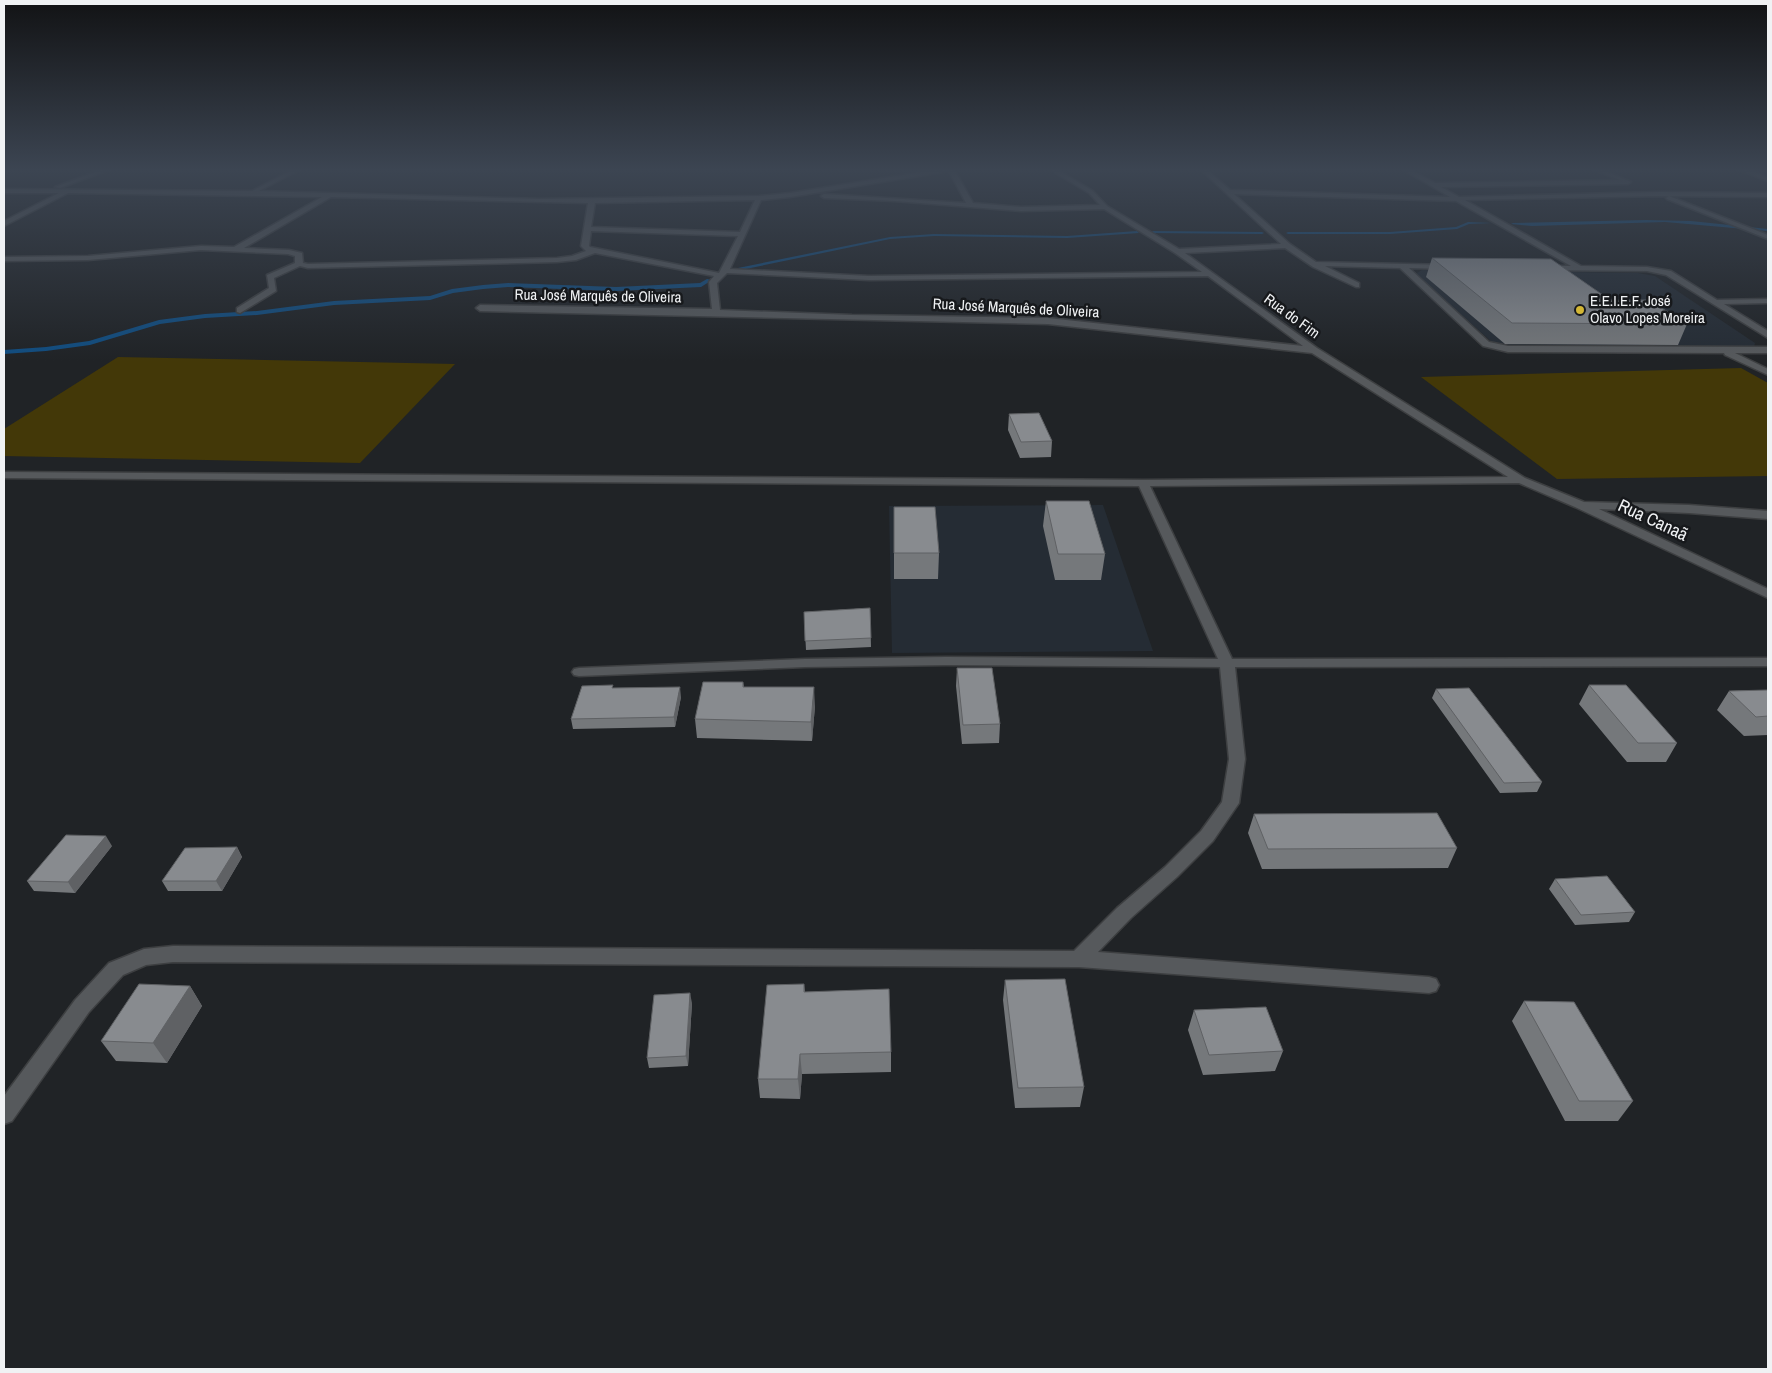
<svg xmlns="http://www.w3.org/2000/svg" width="1772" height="1373" viewBox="0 0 1772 1373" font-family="'Archivo Narrow',sans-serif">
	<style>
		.built { fill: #252c34 }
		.green { fill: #433808 }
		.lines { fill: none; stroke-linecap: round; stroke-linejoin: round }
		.stream { fill: #114d80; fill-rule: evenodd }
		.minor-casing { stroke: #3d3f41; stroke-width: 3 }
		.minor { fill: #56595c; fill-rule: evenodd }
		.wall { fill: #75787b }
		.shaded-wall { fill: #5f6164 }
		.building { fill: #888b8f; stroke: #5f6164 }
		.poi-dot { fill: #d3b635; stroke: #17191c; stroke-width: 2 }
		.labels { text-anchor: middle; stroke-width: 5; stroke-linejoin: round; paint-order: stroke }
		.far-street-label { font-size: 15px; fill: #f0f2f4; stroke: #17191c }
		.far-poi-label { font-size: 15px; fill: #f0f2f4; stroke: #17191c; text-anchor: start }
		.street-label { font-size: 18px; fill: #f0f2f4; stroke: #17191c }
	</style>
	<rect width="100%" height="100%" fill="#202326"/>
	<!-- built -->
	<path class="built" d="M1422,270L1638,273L1655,276L1755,343L1754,347L1508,348L1494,344L1415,274Z
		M1103,505L1153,651L892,653L889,506Z"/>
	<!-- green -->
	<path class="green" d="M118,357L455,364L360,463L4,456V429Z
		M1741,368L1768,383V476L1557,479L1421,377Z"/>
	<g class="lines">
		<!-- stream -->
		<path class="stream" d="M1646,220L1691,221L1768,229V231L1665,222L1532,226L1511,224L1513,223Z
			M1468,222L1492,223L1469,224L1457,229L1390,234H1288L1286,233L1288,232H1390L1456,227Z
			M1137,231L1139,233L1067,238L934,236L890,239L736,271L733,269L890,237L934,234L1067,236Z
			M1153,231L1262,232L1264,233L1262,234L1151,233Z
			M707,279L712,280L701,287L616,291L508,287L483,289L453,293L430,300L334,305L257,315L205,318L160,324L90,345L46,351L4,354V350L46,347L89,341L159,320L205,314L257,311L334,301L430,296L452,289L483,285L508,283L616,287L700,283Z"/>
		<defs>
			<path id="minor" d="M103,169H111L60,188L55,187Z
				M294,169H301L259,191L539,199L759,196L790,193L940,169H954L973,203L1021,207L1100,205L1089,193L1049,169H1056L1093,191L1107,206L1179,249L1281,244L1200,169H1206L1230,190L1450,197L1402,169H1409L1435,183L1620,180L1592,169H1600L1631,182L1628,184L1441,187L1459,197L1659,192L1768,193V197L1659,196L1465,200L1581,266L1647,267L1671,271L1717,300L1768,299V303L1724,304L1768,331V338L1666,275L1647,271L1541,270V266H1571L1456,201L1234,194L1290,244L1316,262L1451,265V269H1448L1409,268L1489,342L1508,346L1768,347V353H1735L1768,369V375L1725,355L1724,353L1508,352L1483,346L1400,268L1325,266L1359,283V287H1356L1313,267L1285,248L1185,253L1317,348L1525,478L1584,502L1689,505L1768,511V519L1689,513L1599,509L1768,589V598L1575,507L1519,483L1150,486L1232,659L1768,658V666L1235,667L1245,759L1239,803L1213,841L1177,877L1131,918L1098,952L1429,977L1436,979L1439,985L1436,991L1429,993L1079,967L173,962L146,965L123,975L89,1012L12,1121L4,1124V1096L75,1000L109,963L144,949L173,946L1074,951L1117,908L1165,867L1201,831L1222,802L1229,759L1220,667L946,665L805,667L579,676L574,675L572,672L574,669L579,668L805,659L946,657L1218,659L1139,486L4,478V472L1143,480L1508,477L1312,353L1048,324L480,311L476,308L480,305L712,309L709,282L714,276L595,253L576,260L557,262L308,268L300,266L274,278L276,291L240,313L237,312V308L269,288L267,275L295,263V256L288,254L201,250L88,260L4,261V257L88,256L201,246L234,247L322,197L68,193L4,226V221L59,193H4V189L252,191ZM949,171L966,203L824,194L821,196L824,198L895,201L1021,211L1104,209L1175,253L1202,272L869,276L730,269L761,200L790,197ZM331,197L588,203L581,246L586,251L572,256L557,258L308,264L303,263L302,253L289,250L244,248ZM755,200L740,232L591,227L595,203ZM591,231L738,236L719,273L590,247L589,246ZM727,273L869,280L1208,276L1303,346L1048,318L852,315L720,310L717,283Z
				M1737,169H1745L1768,177V181Z
				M1669,196L1768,235V239L1667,199L1666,198Z"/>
		</defs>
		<!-- minor casing -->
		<use href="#minor" class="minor-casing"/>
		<!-- minor -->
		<use href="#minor" class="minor"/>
	</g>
	<!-- wall -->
	<path class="wall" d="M1432,258L1610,300L1687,324L1678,345L1505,344L1426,277Z
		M1009,414L1052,441L1051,457L1020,458L1008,430Z
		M1046,501L1105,554L1101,580H1055L1043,526Z
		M894,507L939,553L938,579H894Z
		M870,608L871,647L806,650L804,612Z
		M957,668L1000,724L999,743L962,744L956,686Z
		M743,682L744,687L815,706L812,741L697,738L695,719Z
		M1589,685L1677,743L1666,762H1627L1579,704Z
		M614,688L681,697L675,727L573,729L571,719Z
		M1436,689L1542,782L1537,792L1500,793L1432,698Z
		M1768,690V735L1744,736L1717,710L1729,691Z
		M1254,814L1457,848L1448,868L1262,869L1248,833Z
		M112,846L75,893L34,891L27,881Z
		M237,847L242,857L222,891H168L162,881Z
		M1555,879L1635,912L1629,922L1575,925L1549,889Z
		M1005,980L1084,1087L1080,1107L1015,1108L1003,1000Z
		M804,984L805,992L891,1052V1072L802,1074L800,1099L760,1098L758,1079Z
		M190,986L202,1006L167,1063L116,1061L101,1041Z
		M1524,1001L1633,1101L1618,1121H1565L1512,1021Z
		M692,1003L688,1066L649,1068L647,1058Z
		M1194,1010L1283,1051L1275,1071L1203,1075L1188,1030Z"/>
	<!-- shaded-wall -->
	<path class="shaded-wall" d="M680,687L681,697L675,727L674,717Z
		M814,687L815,706L812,741L811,722Z
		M106,836L112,846L75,893L68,882Z
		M237,847L242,857L222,891L216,881Z
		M190,986L202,1006L167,1063L153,1043Z
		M690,993L692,1003L688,1066L686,1056Z
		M800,1054L802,1074L800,1099L798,1079Z"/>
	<!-- building -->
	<path class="building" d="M1432,258L1551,259L1610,300H1649L1687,324L1512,323Z
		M1039,413L1052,441L1021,442L1009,414Z
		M1046,501H1089L1105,554H1058Z
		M894,507H935L939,553H894Z
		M870,608L871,638L805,641L804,612Z
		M957,668H992L1000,724L963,725Z
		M703,682H743V687H814L811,722L695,719Z
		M613,685L612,688L680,687L674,717L571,719L582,686Z
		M1589,685H1626L1677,743H1638Z
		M1469,688L1542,782L1504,783L1436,689Z
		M1768,690V716L1756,717L1729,691Z
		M1437,813L1457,848L1268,849L1254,814Z
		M66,835L106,836L68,882L27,881Z
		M237,847L216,881H162L185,848Z
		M1607,876L1635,912L1581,915L1555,879Z
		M1065,979L1084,1087L1018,1088L1005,980Z
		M139,984L190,986L153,1043L101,1041Z
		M804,984V992L889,989L891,1052L800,1054L798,1079H758L767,985Z
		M690,993L686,1056L647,1058L654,995Z
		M1524,1001L1574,1002L1633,1101H1579Z
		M1266,1007L1283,1051L1209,1055L1194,1010Z"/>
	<!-- sky -->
	<linearGradient id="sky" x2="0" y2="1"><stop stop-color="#121315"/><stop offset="0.47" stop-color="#3c4552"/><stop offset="1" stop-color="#3c4552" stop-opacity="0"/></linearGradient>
	<rect width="1772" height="361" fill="url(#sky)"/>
	<!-- markers -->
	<circle class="poi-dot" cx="1580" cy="310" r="5"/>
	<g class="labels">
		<!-- far-street labels -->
		<g class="far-street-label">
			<text transform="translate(598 296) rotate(1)" y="5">Rua José Marquês de Oliveira</text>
			<text transform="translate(1016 308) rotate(3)" y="5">Rua José Marquês de Oliveira</text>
			<text transform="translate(1292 316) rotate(36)" y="5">Rua do Fim</text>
		</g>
		<!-- far-poi labels -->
		<g class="far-poi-label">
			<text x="1590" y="306">E.E.I.E.F. José<tspan x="1590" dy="17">Olavo Lopes Moreira</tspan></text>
		</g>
		<!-- street labels -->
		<g class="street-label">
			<text transform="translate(1653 520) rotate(25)" y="6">Rua Canaã</text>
		</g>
	</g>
	<!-- border -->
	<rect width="1772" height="1373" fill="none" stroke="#f0f2f4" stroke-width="10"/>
</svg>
